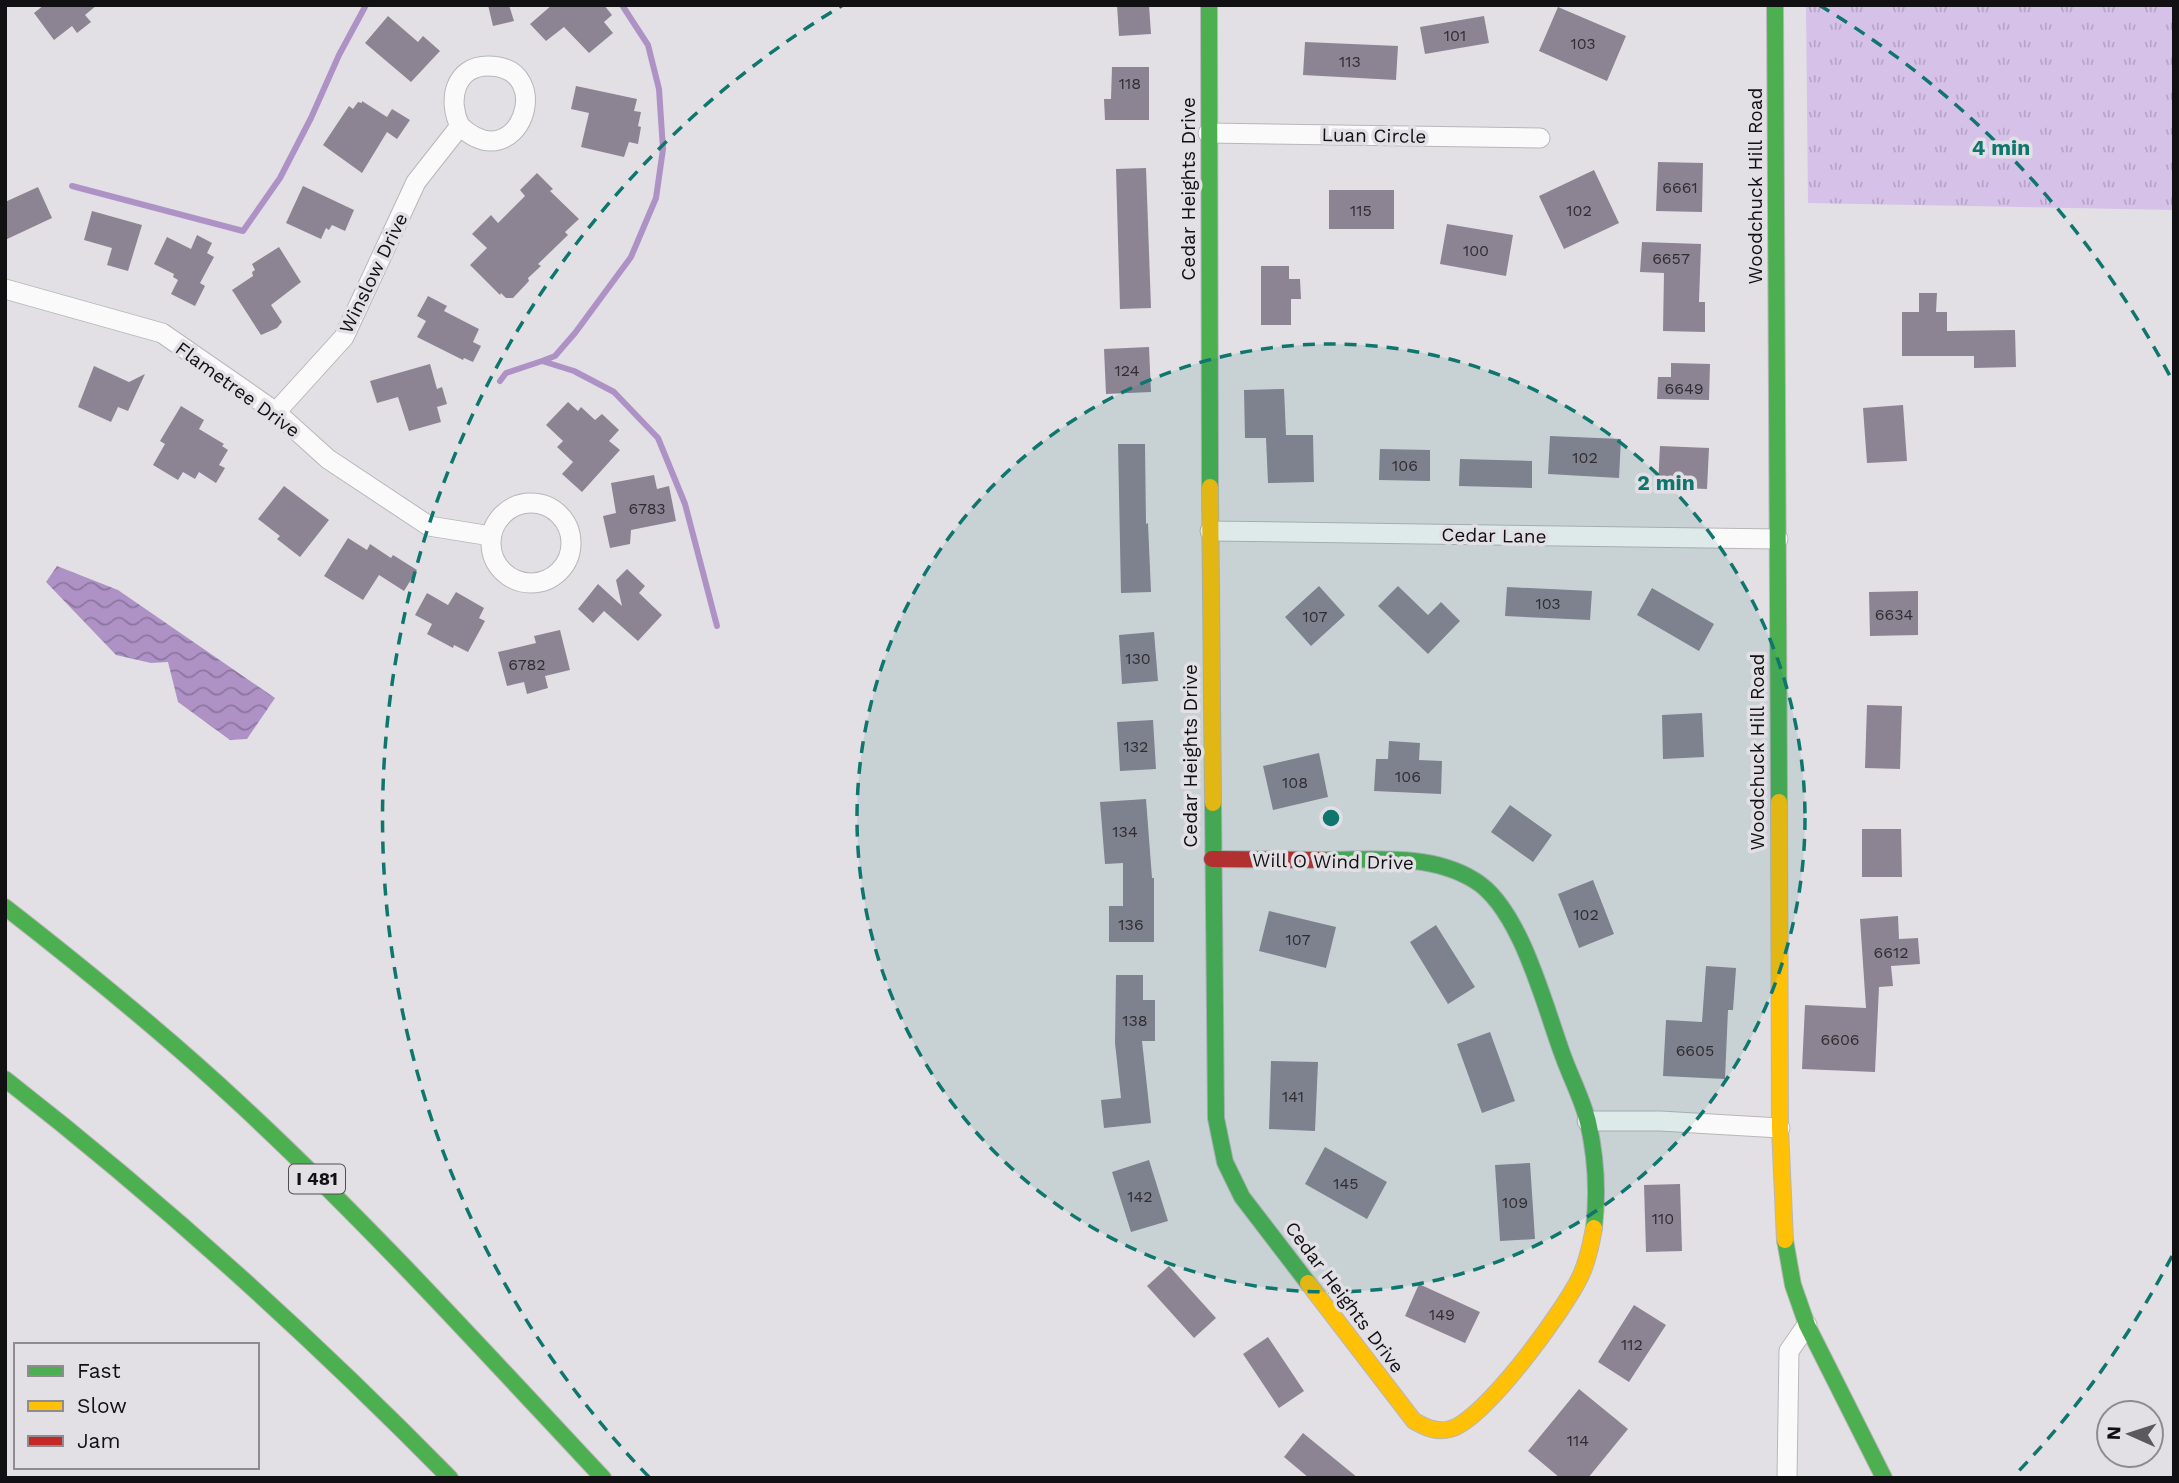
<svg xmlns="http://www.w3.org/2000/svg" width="2179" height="1483" viewBox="0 0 2179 1483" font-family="'Work Sans',sans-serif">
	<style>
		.park { fill: url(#park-tufts) }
		.water { fill: url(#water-waves) }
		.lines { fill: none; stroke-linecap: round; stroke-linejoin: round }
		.stream { stroke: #ae92c6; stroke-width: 6 }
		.building { fill: #8c8493 }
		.street-casing { stroke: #b8b6b9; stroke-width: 21 }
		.fast-casing { stroke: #b8b6b9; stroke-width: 18 }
		.slow-casing { stroke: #b8b6b9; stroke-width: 18 }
		.jam-casing { stroke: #b8b6b9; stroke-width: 18 }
		.street { stroke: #fbfafb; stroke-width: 19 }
		.fast { stroke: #4caf50; stroke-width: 16 }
		.slow { stroke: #ffc107; stroke-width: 16 }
		.jam { stroke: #c62828; stroke-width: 16 }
		.ring { fill: none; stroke: #0f766e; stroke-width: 3.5; stroke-dasharray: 12 9 }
		.labels { text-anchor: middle; stroke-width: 7; stroke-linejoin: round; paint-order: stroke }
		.number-label { font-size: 16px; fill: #302d32 }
		.shield { fill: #e2dfe5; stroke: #504e51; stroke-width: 2 }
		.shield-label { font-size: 18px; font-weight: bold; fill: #111012 }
		.street-label { font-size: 19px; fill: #111012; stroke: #e2dfe5 }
		.centre { fill: #0f766e; stroke: #e2dfe5; stroke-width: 3.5 }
		.ring-label { font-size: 21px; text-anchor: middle; font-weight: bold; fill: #0f766e; stroke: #e2dfe5; stroke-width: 7; stroke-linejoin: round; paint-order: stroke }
	</style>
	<defs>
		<pattern id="park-tufts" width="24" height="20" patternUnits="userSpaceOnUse" patternTransform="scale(1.75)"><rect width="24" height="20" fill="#d6c1e9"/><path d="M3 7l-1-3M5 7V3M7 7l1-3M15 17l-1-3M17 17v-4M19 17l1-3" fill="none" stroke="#b7a5c7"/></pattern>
		<pattern id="water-waves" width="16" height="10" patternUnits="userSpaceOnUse" patternTransform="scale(1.75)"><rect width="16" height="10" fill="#ae92c6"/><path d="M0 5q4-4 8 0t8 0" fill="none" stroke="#8c769f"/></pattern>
	</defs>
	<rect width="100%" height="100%" fill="#e2e0e4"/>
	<!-- park -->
	<path class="park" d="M1806,5H2174V210L1808,203Z"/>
	<!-- water -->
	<path class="water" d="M57,566L118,590L275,698L247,739L230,740L178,702L168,662L151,663L116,655L46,582Z"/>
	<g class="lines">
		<!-- stream -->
		<path class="stream" d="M72,186L243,231L280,178L311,118L339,55L366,5
			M542,361L555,356L575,333L631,257L656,198L663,149L659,89L648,45L622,5
			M500,381L506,373L542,361L574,371L614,392L658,438L685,504L717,626"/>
	</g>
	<!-- building -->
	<path class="building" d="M44,5H97L85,15L91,22L77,33L72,26L54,40L34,13Z
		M488,5H509L514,21L493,26Z
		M552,5H604L612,15L604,22L613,33L589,53L564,27L546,41L530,24Z
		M1117,5H1149L1151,34L1119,36Z
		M1558,7L1626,36L1607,81L1539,51Z
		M388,16L418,42L423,36L440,51L411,82L365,43Z
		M1484,16L1489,43L1425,54L1420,27Z
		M1305,42L1398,46L1396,80L1303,75Z
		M1112,67H1149V120H1105L1104,99H1111Z
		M576,86L637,99L634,111L641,112L638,126L641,127L638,144L629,142L624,157L581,147L589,113L571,109Z
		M362,101L387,117L392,109L410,120L397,139L387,132L362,173L323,145L349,106L353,109L358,102L362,103Z
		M1658,162L1703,163L1702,212L1656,211Z
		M1146,168L1151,308L1120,309L1116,169Z
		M1594,170L1619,223L1564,249L1539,196Z
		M537,173L553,189L550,191L579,219L565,232L568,235L538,264L541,266L528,278L529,281L513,298H506L501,293L500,295L470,265L487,248L472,234L491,215L498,223L525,196L520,190Z
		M303,186L354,210L345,231L332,225L329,230L326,228L321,239L286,223Z
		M38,187L52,218L5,240V202Z
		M1329,190H1394V229H1329Z
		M92,211L142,225L128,271L107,265L112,248L84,240Z
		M1447,224L1513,235L1506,276L1440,264Z
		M197,235L212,243L207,253L214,257L200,283L205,286L195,306L171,294L178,280L173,277L174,274L154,264L167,237L191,249Z
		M1642,242L1701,244L1699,302H1705V332L1663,331L1664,273L1640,272Z
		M279,247L301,282L271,305L282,322L277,328L261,335L232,290L253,276L252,272L255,270L252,264Z
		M1261,266H1289V279H1300L1301,299H1291V325H1261Z
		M1919,293H1937L1936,312H1947V331L2015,330L2016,367L1974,368V356H1902V312H1919Z
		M428,296L447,306L444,311L479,329L473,342L481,346L473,362L464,358L463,360L417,337L426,321L417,316Z
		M1149,347L1151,392L1106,394L1104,349Z
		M1671,363L1710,364L1709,400L1657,399L1658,377H1671Z
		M430,364L437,389L442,387L447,404L437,407L441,422L409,431L398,397L377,403L370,381Z
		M94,366L129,382L145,374L128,411L118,407L111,422L78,407Z
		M1284,389L1286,435H1313L1314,482L1268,483L1266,438H1245L1244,390Z
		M568,402L578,411L581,407L595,420L602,414L619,430L609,441L620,450L582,492L562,474L573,462L557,447L563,441L546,425Z
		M1903,405L1907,461L1867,463L1863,408Z
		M181,406L204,420L199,429L224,444L222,446L228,450L219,465L225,468L216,483L199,472L195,479L183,472L178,480L153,465L165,444L160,441Z
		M1550,436L1621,439L1619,478L1548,474Z
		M1118,444H1145L1146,524L1148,523L1151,592L1121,593Z
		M1660,446L1709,448L1707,489L1658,487Z
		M1380,449L1430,450V481L1379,480Z
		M1460,459L1532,461V488L1459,486Z
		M654,475L657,489L669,486L676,521L631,530L630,544L610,548L603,516L616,513L611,483Z
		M284,486L329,520L300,557L277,539L280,536L258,519Z
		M348,538L367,550L370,544L391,558L393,555L417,570L404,591L379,575L363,600L324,576Z
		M627,569L645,586L639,593L662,615L638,641L604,611L593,623L578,609L598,584L622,606L616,580Z
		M1319,586L1345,615L1311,646L1285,617Z
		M1398,586L1428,615L1441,602L1460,621L1428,654L1378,606Z
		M1507,587L1592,591L1590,620L1505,616Z
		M1652,588L1714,624L1699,651L1637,615Z
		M1918,591V635L1870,636L1869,592Z
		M456,592L484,608L479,618L485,621L468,652L454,645L453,648L427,634L432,624L415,615L427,593L448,605Z
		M560,630L570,670L545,676L548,688L527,694L524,682L507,686L498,652L536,643L534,636Z
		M1154,632L1158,681L1122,684L1119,635Z
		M1867,705L1902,706L1900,769L1865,768Z
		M1702,713L1704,757L1663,759L1662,715Z
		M1153,720L1156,769L1120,771L1117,722Z
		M1389,741L1420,743L1419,760L1442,761L1441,794L1374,791L1376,759H1388Z
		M1319,753L1328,797L1273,810L1263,766Z
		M1146,799L1152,878H1154V942H1109V906H1123V863L1105,864L1100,802Z
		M1510,805L1552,835L1533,862L1491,832Z
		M1862,829H1901L1902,877H1862Z
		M1593,880L1614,934L1579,948L1558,894Z
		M1269,911L1336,927L1326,968L1259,951Z
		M1898,916L1899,939L1918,938L1920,964L1891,966L1893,986L1879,987L1875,1072L1802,1069L1805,1005L1866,1008L1860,919Z
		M1436,925L1475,987L1448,1004L1410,942Z
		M1706,966L1736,968L1733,1010H1728L1725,1079L1663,1076L1666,1020L1702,1022Z
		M1116,975H1143V1000H1155V1041H1142L1151,1123L1104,1128L1101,1100L1121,1098L1115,1043Z
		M1490,1032L1515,1101L1482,1113L1457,1044Z
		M1271,1061L1318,1062L1315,1131L1269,1129Z
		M1325,1147L1387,1182L1367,1219L1305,1184Z
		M1149,1160L1168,1221L1131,1232L1112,1172Z
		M1530,1163L1535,1239L1500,1241L1495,1165Z
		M1680,1184L1682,1251L1646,1252L1644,1185Z
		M1169,1266L1216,1318L1194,1338L1147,1286Z
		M1419,1284L1480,1312L1465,1343L1405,1316Z
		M1634,1305L1666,1325L1629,1382L1598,1362Z
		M1268,1337L1304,1391L1279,1408L1243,1354Z
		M1579,1389L1628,1429L1588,1478H1560L1528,1451Z
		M1303,1433L1358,1478H1309L1284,1457Z"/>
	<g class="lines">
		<defs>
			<path id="street" d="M1208,133L1540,138
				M5,289L162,333L276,412L328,459L429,526L491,536
				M276,412L344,337L416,182L460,126C519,181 558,66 488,66C455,66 447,100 460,126
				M491 543a40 40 0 1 1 80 0a40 40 0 1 1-80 0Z
				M1210,531L1778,539
				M1587,1121H1660L1780,1128
				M1787,1478L1789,1351L1807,1325"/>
			<path id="fast" d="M1209,5L1210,487
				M1775,5L1779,802
				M1213,803L1216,1118L1225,1162L1242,1197L1308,1283
				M1323,860C1373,860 1430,853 1474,880C1520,907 1544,1004 1562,1053C1570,1076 1582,1098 1588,1122C1596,1157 1598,1193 1594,1228
				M5,907C86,970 166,1035 241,1105C368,1223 485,1352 603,1478
				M5,1079C163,1202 310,1336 450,1478
				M1785,1240L1793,1285L1807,1325L1884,1478"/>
			<path id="slow" d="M1210,487L1213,803
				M1779,802L1780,1128L1785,1240
				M1308,1283L1414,1421C1425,1427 1437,1433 1450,1429C1484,1421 1566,1308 1581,1275C1588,1260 1591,1244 1594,1228"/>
			<path id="jam" d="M1212,859L1323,860"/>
		</defs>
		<!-- street casing -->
		<use href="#street" class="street-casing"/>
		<!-- fast casing -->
		<use href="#fast" class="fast-casing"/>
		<!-- slow casing -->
		<use href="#slow" class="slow-casing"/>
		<!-- jam casing -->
		<use href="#jam" class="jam-casing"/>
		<!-- street -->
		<use href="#street" class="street"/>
		<!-- fast -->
		<use href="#fast" class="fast"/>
		<!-- slow -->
		<use href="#slow" class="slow"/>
		<!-- jam -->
		<use href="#jam" class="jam"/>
	</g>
	<!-- distance rings -->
	<circle cx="1331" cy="818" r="474" fill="#0f766e" fill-opacity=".12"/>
	<g class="ring">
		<circle cx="1331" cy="818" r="474"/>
		<path d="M2172 1256A948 948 0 0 1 2013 1477M649 1477A948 948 0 0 1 843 5M1819 5A948 948 0 0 1 2172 380"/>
	</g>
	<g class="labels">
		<!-- number labels -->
		<g class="number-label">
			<text x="1455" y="41">101</text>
			<text x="1583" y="49">103</text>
			<text x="1350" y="67">113</text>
			<text x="1130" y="89">118</text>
			<text x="1680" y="193">6661</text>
			<text x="1361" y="216">115</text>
			<text x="1579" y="216">102</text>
			<text x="1476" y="256">100</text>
			<text x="1671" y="264">6657</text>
			<text x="1127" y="376">124</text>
			<text x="1684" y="394">6649</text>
			<text x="1585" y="463">102</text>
			<text x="1405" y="471">106</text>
			<text x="647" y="514">6783</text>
			<text x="1548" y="609">103</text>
			<text x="1894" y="620">6634</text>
			<text x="1315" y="622">107</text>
			<text x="1138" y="664">130</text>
			<text x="527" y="670">6782</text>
			<text x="1136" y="752">132</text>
			<text x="1408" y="782">106</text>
			<text x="1295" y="788">108</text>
			<text x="1125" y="837">134</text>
			<text x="1586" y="920">102</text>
			<text x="1131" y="930">136</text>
			<text x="1298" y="945">107</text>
			<text x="1891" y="958">6612</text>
			<text x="1135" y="1026">138</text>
			<text x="1840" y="1045">6606</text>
			<text x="1695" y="1056">6605</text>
			<text x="1293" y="1102">141</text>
			<text x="1346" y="1189">145</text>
			<text x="1140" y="1202">142</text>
			<text x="1515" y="1208">109</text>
			<text x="1663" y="1224">110</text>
			<text x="1442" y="1320">149</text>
			<text x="1632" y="1350">112</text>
			<text x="1578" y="1446">114</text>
		</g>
		<!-- shield labels -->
		<rect class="shield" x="289" y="1164.5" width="56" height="29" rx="5"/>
		<g class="shield-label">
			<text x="317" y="1185">I 481</text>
		</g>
		<!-- street labels -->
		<g class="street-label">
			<text transform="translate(1374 135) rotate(1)" y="7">Luan Circle</text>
			<text transform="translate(1755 186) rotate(-90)" y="7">Woodchuck Hill Road</text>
			<text transform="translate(1188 189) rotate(-90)" y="7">Cedar Heights Drive</text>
			<text transform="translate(373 273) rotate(-64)" y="7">Winslow Drive</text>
			<text transform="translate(238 389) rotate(36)" y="7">Flametree Drive</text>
			<text transform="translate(1494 535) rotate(1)" y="7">Cedar Lane</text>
			<text transform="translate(1757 752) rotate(-90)" y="7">Woodchuck Hill Road</text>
			<text transform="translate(1190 756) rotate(-90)" y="7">Cedar Heights Drive</text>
			<text transform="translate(1333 861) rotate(1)" y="7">Will O Wind Drive</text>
			<text transform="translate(1345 1297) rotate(53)" y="7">Cedar Heights Drive</text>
		</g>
	</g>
	<circle cx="1331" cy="818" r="10" class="centre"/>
	<g class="ring-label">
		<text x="2001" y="155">4 min</text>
		<text x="1666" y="490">2 min</text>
	</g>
	<!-- border -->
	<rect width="2179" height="1483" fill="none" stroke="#111012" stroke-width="14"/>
	<!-- legend -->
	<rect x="14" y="1343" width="245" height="126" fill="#e2dfe5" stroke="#8e8c91" stroke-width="2"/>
	<rect x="28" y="1366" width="35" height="10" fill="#4caf50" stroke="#8e8c91" stroke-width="2"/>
	<text x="77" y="1378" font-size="21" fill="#111012">Fast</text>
	<rect x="28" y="1401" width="35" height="10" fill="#ffc107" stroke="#8e8c91" stroke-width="2"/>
	<text x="77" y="1413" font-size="21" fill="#111012">Slow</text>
	<rect x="28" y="1436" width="35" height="10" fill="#c62828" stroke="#8e8c91" stroke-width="2"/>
	<text x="77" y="1448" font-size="21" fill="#111012">Jam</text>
	<!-- north arrow -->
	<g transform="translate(2130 1434) rotate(273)"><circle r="33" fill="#e2dfe5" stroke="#8e8c91" stroke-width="2"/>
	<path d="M0-5L12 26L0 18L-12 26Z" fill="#5a595c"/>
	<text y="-10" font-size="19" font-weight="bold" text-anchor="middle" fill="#111012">N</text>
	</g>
</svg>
